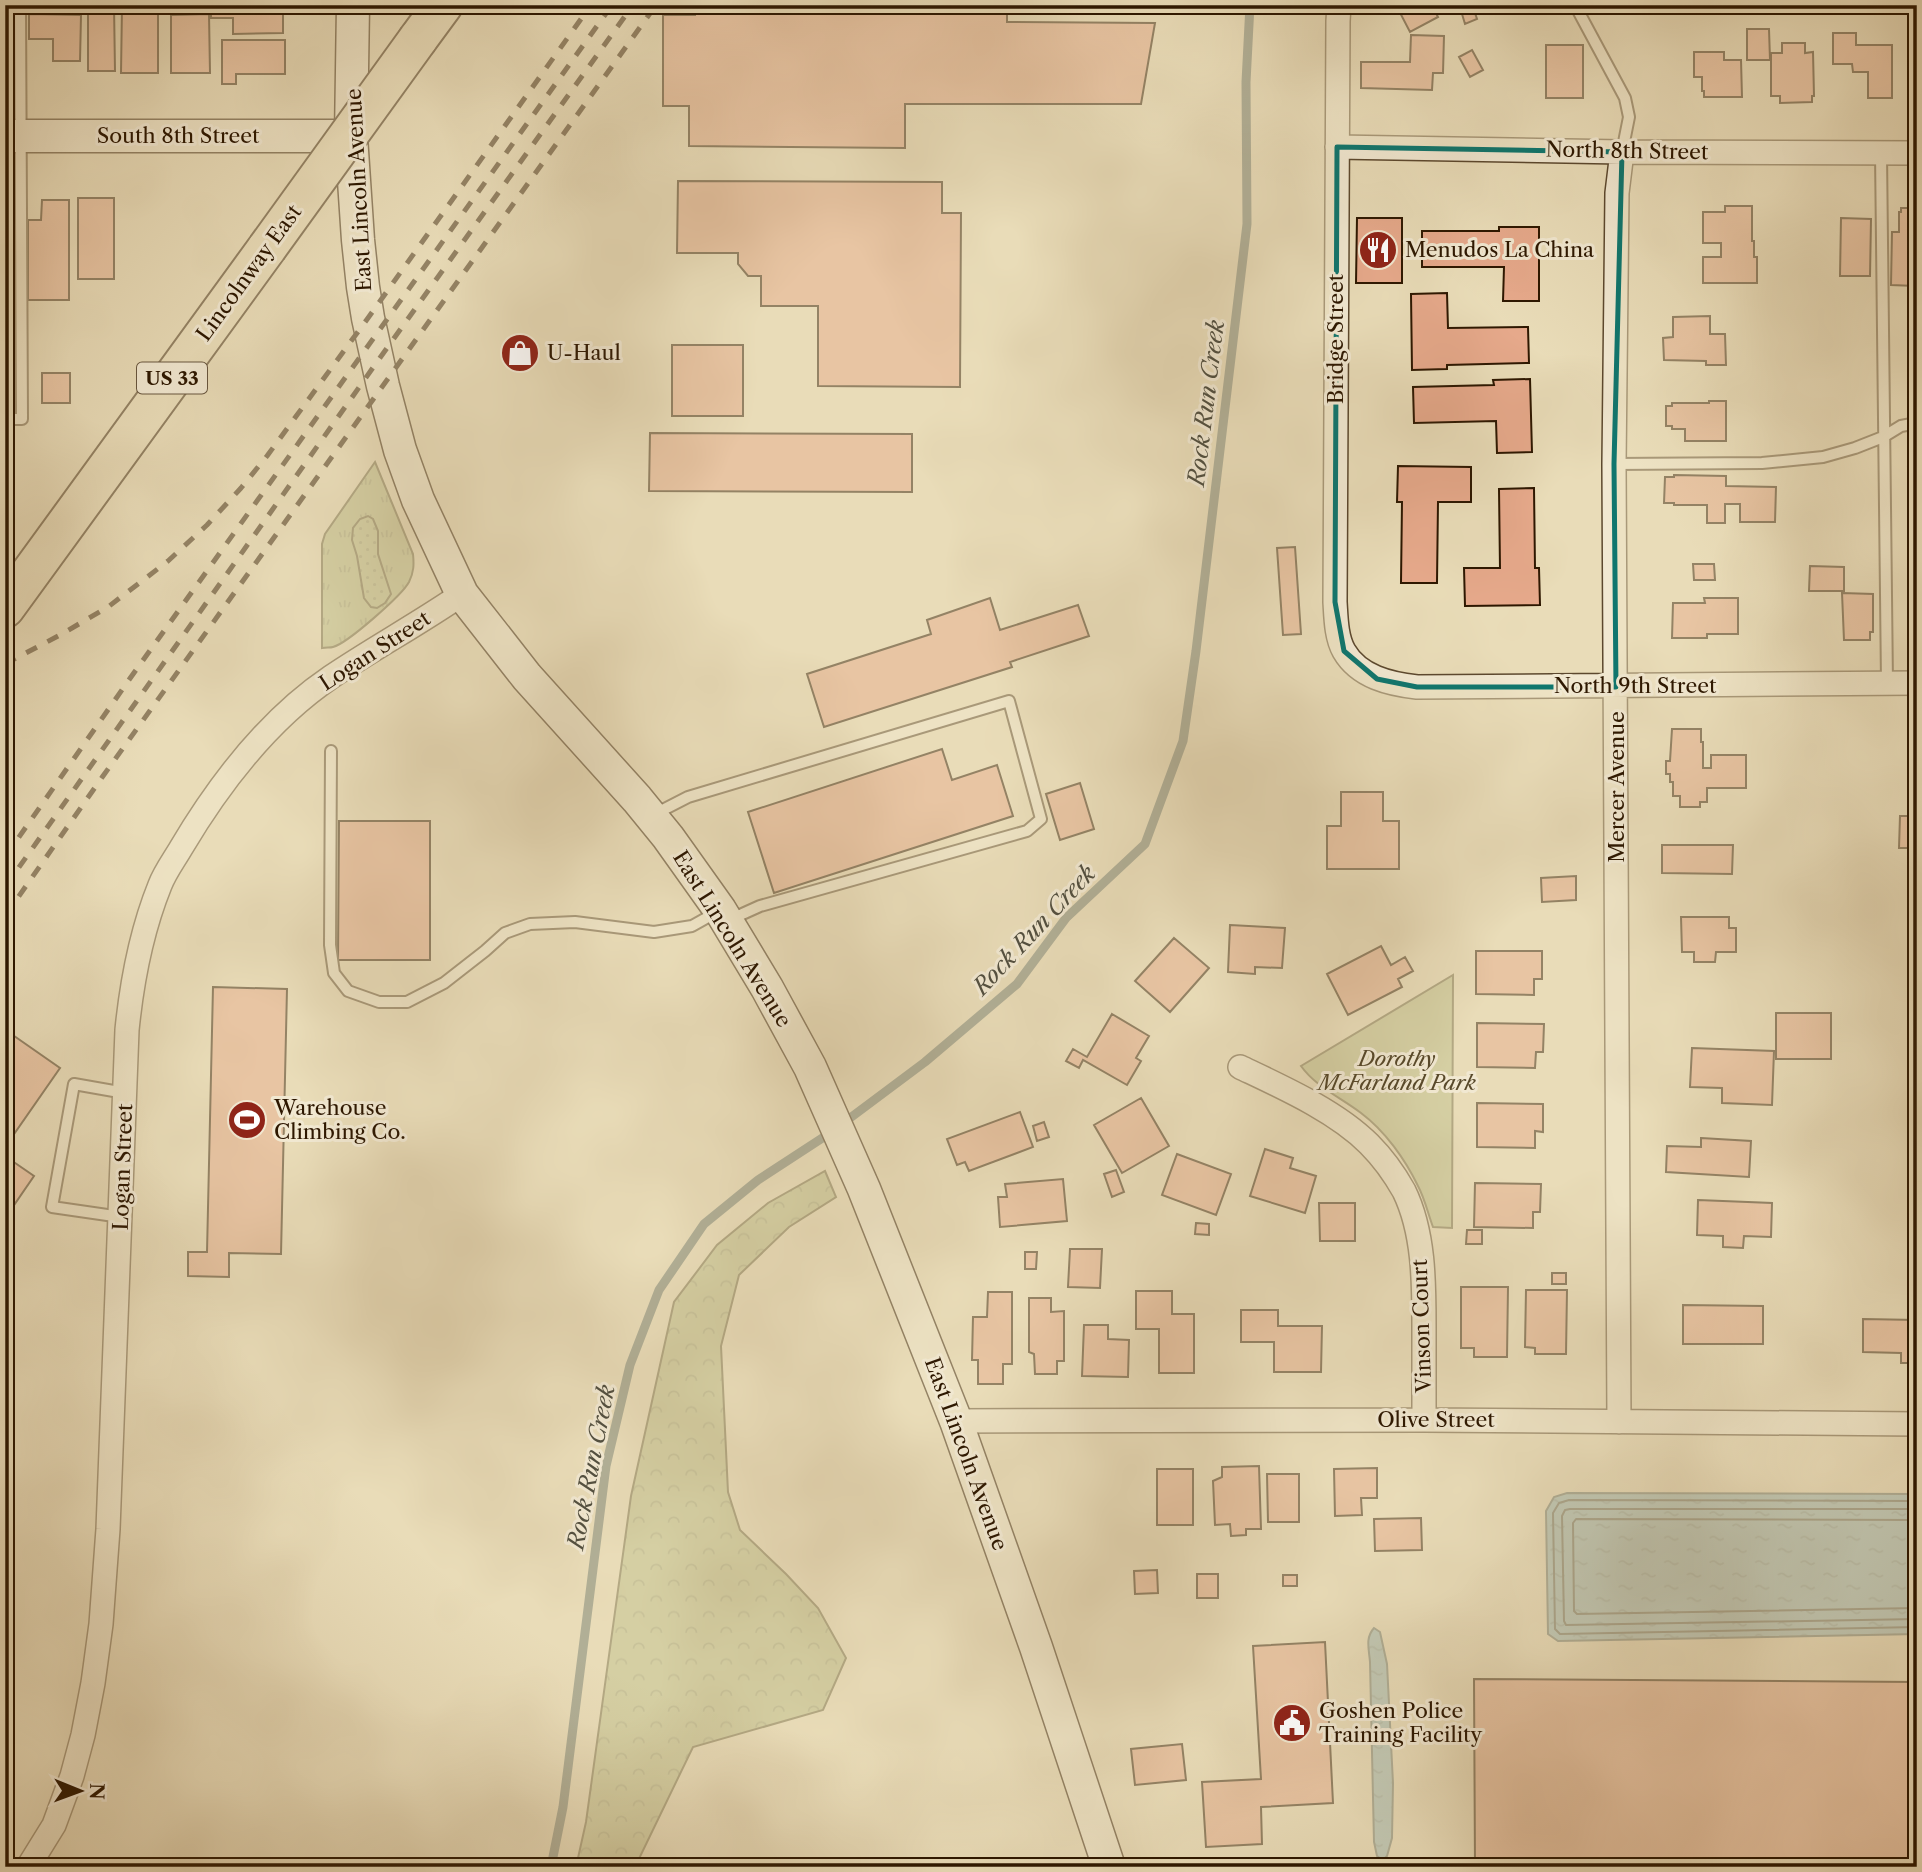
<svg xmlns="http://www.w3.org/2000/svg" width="1922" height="1872" viewBox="0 0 1922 1872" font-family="'Libre Caslon Text',serif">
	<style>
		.grass { fill: url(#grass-tufts); stroke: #746b46; stroke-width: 2 }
		.forest { fill: url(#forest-crowns); stroke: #746b46; stroke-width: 2 }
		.park { fill: #bcbf8b; stroke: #746b46; stroke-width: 2 }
		.garden { fill: url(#garden-dots); stroke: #746b46; stroke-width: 2 }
		.water { fill: url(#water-ripples); stroke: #6e786e; stroke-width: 2 }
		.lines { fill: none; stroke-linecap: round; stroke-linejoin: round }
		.shore { stroke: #64685c; stroke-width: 2 }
		.stream { stroke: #6e786e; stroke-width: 9 }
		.building { fill: #e6a98b; stroke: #2d1700; stroke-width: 2 }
		.lane-casing { stroke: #5c482e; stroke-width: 14 }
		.street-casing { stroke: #5c482e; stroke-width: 26 }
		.secondary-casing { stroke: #2d1700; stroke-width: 35 }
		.highway-casing { stroke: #2d1700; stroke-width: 42 }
		.lane { stroke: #f1e8d1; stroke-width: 10 }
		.street { stroke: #f1e8d1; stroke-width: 23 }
		.secondary { stroke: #f1e8d1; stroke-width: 32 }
		.highway { stroke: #e9dcb8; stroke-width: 38 }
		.rail { stroke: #2d1700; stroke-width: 5; stroke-dasharray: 12 12; stroke-linecap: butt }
		.highway-bridge-casing { stroke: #2d1700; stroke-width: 42; stroke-linecap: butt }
		.highway-bridge { stroke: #e9dcb8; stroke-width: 38 }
		.marked { fill: none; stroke: #0f766e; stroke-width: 5; stroke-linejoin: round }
		.labels { text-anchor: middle; stroke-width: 6; stroke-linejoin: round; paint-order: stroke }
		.shield { fill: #f1e8d1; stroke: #68563f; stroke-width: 2 }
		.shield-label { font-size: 19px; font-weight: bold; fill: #2d1700 }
		.street-label { font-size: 21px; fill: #2d1700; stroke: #f1e8d1 }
		.poi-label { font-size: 21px; fill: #2d1700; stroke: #f1e8d1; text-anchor: start }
		.park-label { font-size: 21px; font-style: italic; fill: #58492a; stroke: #f1e8d1 }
		.water-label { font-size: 23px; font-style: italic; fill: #535040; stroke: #f1e8d1 }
	</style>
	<defs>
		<pattern id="grass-tufts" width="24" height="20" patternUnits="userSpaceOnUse" patternTransform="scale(1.75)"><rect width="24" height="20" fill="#bcbf8b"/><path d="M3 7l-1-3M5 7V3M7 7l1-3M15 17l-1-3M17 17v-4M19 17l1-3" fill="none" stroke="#a2a376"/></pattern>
		<pattern id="forest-crowns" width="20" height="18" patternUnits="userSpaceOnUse" patternTransform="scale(1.75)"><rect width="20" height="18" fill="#bcbf8b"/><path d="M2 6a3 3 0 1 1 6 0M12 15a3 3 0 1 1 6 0" fill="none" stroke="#a2a376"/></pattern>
		<pattern id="garden-dots" width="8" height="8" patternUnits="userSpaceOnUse" patternTransform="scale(1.75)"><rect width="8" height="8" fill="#bcbf8b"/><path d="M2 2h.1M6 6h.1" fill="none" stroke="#a2a376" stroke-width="1.8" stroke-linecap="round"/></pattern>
		<pattern id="water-ripples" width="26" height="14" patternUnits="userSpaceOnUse" patternTransform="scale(1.75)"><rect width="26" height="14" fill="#9ab9b8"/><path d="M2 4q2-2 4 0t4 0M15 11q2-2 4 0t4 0" fill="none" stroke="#859e9c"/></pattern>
	</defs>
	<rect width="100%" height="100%" fill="#e9dcb8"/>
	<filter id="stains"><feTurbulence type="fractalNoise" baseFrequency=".00286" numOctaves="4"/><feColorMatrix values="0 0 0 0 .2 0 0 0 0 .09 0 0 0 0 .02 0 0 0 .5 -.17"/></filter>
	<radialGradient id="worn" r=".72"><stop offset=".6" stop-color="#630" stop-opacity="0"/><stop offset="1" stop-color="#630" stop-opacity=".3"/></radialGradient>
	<!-- grass -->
	<path class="grass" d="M375,462L413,554C414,564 414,572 409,582C402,595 348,643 333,647C330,648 326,647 322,648V544L325,534Z"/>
	<!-- forest -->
	<path class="forest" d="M825,1171L836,1197L789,1227L739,1275L721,1346L728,1492L740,1530L786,1574L818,1608L846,1658L823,1710L693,1747L635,1867H576L586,1822L631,1496L674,1302L717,1245L768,1203Z"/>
	<!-- park -->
	<path class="park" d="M1453,975L1452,1228L1433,1227C1428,1214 1425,1199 1418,1186C1405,1159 1385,1131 1361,1113C1340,1097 1316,1087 1301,1066Z"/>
	<!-- garden -->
	<path class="garden" d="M368,516L373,519L378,531V554L391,594L385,603L377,608L371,607L364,598L357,556L352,540L353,528L360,519Z"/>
	<!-- water -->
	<path class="water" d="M1567,1493L1917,1494V1634L1558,1641L1548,1634L1546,1511L1554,1497Z
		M1374,1628L1380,1632L1387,1664L1393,1783L1392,1838L1387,1856L1383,1860L1377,1856L1374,1842L1370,1662C1369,1649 1365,1638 1374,1628Z"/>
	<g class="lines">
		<!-- shore -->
		<path class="shore" d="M1917,1501L1569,1500L1559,1503L1553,1513L1555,1629L1560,1634L1917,1627
			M1917,1509H1570L1565,1510L1562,1516L1564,1621L1566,1625L1917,1619
			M1917,1520L1576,1519L1573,1523L1574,1611L1577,1614L1917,1608"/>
		<!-- stream -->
		<path class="stream" d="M551,1867L563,1807L606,1466L630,1365L659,1290L704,1224L758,1180L830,1133L925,1062L1017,984L1066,918L1145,844L1183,741L1196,651L1247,224L1246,82L1250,5"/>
	</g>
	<!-- building -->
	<path class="building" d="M5,5H9L10,73H5Z
		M88,5H114L115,71H88Z
		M211,5H283V33L233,34V18H211Z
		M695,5H1007V22L1155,23L1141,104H905V148L689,146V106H663V15H695Z
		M1396,5H1432L1438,17L1410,32Z
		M122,6L158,7V73H121Z
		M1474,10L1477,19L1465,24L1462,14Z
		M29,14L81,15L80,61H53V39H29Z
		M209,14L210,73H171V15Z
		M1747,29H1769L1770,60H1747Z
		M1833,33H1856V45H1892V98H1868V72H1853L1852,64H1833Z
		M1411,35L1444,36L1443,73H1433L1432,90L1361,88V62H1410Z
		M222,40H285V74H236V84H222Z
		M1782,43H1805V53L1813,52L1814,96H1812V102L1780,103V96H1771V53H1782Z
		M1546,45H1583V98H1546Z
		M1472,50L1483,70L1470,77L1459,57Z
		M1694,52H1724V60H1741L1742,97H1704V91H1702V77H1694Z
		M678,181L942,182V213H961L960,387L818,386V306H761V276H748L738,264V253H677Z
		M78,198H114V279H78Z
		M42,200H69V300H28V220H41Z
		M1725,206H1752V241H1754V257H1757V283H1703V257H1721V243H1703V212H1725Z
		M1901,208H1917L1916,286L1891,285L1892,232H1899V212H1901Z
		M5,212H10V273H5Z
		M1357,218H1402V283H1356Z
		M1841,218L1871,219L1870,276H1840Z
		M1499,227H1539V301H1503L1504,267H1422V231H1499Z
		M1447,293L1448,328L1528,327L1529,363L1447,365V369L1412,370L1411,294Z
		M1710,316V334H1725L1726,365H1706V361L1664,360L1663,338L1673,337V317Z
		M672,345H743V416H672Z
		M42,373H70V403H42Z
		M1530,379L1532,452L1497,453L1496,421L1414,423L1413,387L1494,385L1493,380Z
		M1709,401H1726V441H1685V429H1672V426H1666V406H1672V403H1709Z
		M650,433L912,434V492L649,491Z
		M1909,437H1917V466H1908Z
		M5,444H12L11,474H5Z
		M1398,466L1471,467V502H1438L1437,583H1401L1402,502H1397Z
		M1674,475L1726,476V486L1776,487L1775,522H1740V504H1725V523H1707V505H1674V503H1664L1665,477H1674Z
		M1534,488L1535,568H1539L1540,605L1465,606L1464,568H1500L1499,489Z
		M1295,547L1301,634L1283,635L1277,548Z
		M1693,564H1714L1715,580H1694Z
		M1810,566L1844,567V591H1809Z
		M1842,593L1873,594V632H1870V640H1844Z
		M990,598L1000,630L1078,605L1089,636L1010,662L1012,667L824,727L807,674L931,634L927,620Z
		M1704,598H1738V634H1707V638H1672L1673,603H1705Z
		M1672,729H1701V742H1703V768H1711V755H1746V788H1707V802H1700V807H1680V796H1673V782H1670V774H1666V761H1670Z
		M942,749L952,780L997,765L1013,816L774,893L748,812Z
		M1080,783L1094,829L1060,840L1046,794Z
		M1341,792H1383V821H1399V869H1327V826H1341Z
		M1900,816H1917V848H1899Z
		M339,821H430V960H338Z
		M1662,845H1733L1732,874L1662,873Z
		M1576,876V900L1542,902L1541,878Z
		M1681,917H1729V928H1736V952H1716L1715,962H1694V952H1682Z
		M1230,925L1285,928L1282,968L1255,967V974L1228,972Z
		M1174,938L1209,968L1170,1012L1135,981Z
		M1381,946L1391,965L1405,957L1413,971L1398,979L1402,987L1348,1015L1327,974Z
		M1476,951H1542V979H1534V995L1476,994Z
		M213,987L287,989L281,1254L229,1253V1277L188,1276V1252H207Z
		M1776,1013H1831V1059H1776Z
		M1112,1014L1149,1036L1136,1058L1141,1061L1127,1085L1083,1060L1079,1068L1066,1061L1073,1049L1087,1057Z
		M1477,1023L1544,1024L1543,1052H1536L1535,1068L1477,1067Z
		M7,1031L60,1068L5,1147V1034Z
		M1692,1048L1774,1051L1772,1105L1722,1103V1088L1690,1087Z
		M1141,1098L1169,1146L1122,1173L1094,1125Z
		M1477,1103L1543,1104V1132L1535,1131V1148L1477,1147Z
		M1020,1112L1033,1147L969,1171L965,1162L957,1165L947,1139Z
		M1044,1122L1049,1137L1037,1141L1033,1126Z
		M1701,1138L1751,1141L1749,1177L1666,1172L1667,1146L1701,1147Z
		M1265,1149L1293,1158L1290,1168L1316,1176L1305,1213L1250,1196Z
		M1177,1154L1231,1174L1216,1215L1162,1195Z
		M5,1156L34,1176L12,1208L5,1203Z
		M1116,1170L1124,1192L1112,1197L1104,1174Z
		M1063,1179L1067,1221L1000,1227L998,1197H1007L1005,1184Z
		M1475,1183L1541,1184L1540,1212H1533V1228L1474,1227Z
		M1698,1200L1772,1203L1771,1237L1744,1236L1743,1248L1723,1247V1236L1697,1235Z
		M1319,1203H1355V1241H1320Z
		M1196,1223L1209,1224V1235L1195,1234Z
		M1467,1230H1482V1244H1466Z
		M1070,1249H1102L1100,1288L1068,1287Z
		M1025,1252H1037L1036,1269H1025Z
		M1552,1273H1566V1284H1552Z
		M1461,1287H1508L1507,1357H1474V1348H1461Z
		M1526,1290H1567L1566,1354H1535V1348L1525,1347Z
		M1136,1291H1172V1314H1194V1373H1159V1329H1136Z
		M988,1292H1012V1364H1003V1384H978V1360H972L973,1317H987Z
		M1029,1298H1051V1312L1064,1311V1361H1057V1374H1035L1034,1354L1029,1352Z
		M1683,1305L1763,1306V1344H1683Z
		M1241,1310H1278V1326H1322L1321,1372H1274V1342H1241Z
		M1863,1319L1917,1320V1363H1901V1353L1863,1352Z
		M1084,1325H1108V1339L1129,1340L1128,1377L1082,1376Z
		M1259,1466L1261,1529H1246V1535L1231,1536L1230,1524L1215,1525L1213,1481L1222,1477V1467Z
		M1377,1468V1498H1361L1362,1515L1335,1516L1334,1469Z
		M1157,1469H1193V1525H1157Z
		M1267,1474H1299V1522H1268Z
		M1421,1518L1422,1550L1375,1551L1374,1519Z
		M1157,1570L1158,1593L1135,1594L1134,1571Z
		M1197,1574H1218V1598H1197Z
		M1283,1575H1297V1586H1283Z
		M1325,1642L1333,1803L1261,1807L1262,1844L1206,1847L1202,1782L1261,1779L1253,1646Z
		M1474,1679L1917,1682V1867H1475Z
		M1182,1744L1186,1780L1135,1785L1131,1749Z"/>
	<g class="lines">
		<defs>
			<path id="lane" d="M1575,5L1625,98L1629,117L1622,152
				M1881,153L1887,683
				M5,419H22L20,5
				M1614,464L1762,463L1823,457L1855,448L1883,437L1901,426L1917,423
				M331,751L330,945L334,973L348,991L379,1002H407L444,983L485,951L505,933L530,924L575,922L654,932L692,926L717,912
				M653,815L688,797L1009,701L1041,819L1027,831L760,906L729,920
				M121,1217L52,1207L74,1084L125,1093"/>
			<path id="street" d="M1339,5L1338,21L1335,602C1336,617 1336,637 1344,651C1359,677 1390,684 1417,687L1917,683
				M1337,147L1622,152L1917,153
				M1240,1067C1282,1087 1336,1111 1369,1144C1382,1157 1395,1175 1404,1191C1425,1234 1424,1287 1424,1334C1424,1362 1424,1391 1424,1420
				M956,1421L1424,1420L1917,1424
				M1619,1422L1614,464L1617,193L1622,152
				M28,1867L54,1825L72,1776L83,1735L93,1683L101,1624L108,1529L127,1030C132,980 141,932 160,885C165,872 174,860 181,848C219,784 269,719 331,677C374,648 420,623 462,594"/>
			<path id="secondary" d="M353,5L351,136L358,240L363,287L368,318L383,386L400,450L418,500L462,594L527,677L637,799L668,837L720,910L767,988L810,1067L864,1189L956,1421L1036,1647L1109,1867
				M5,136H351"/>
			<path id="highway" d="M418,39L443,5
				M5,608L267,248"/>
		</defs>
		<!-- lane casing -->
		<use href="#lane" class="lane-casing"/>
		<!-- street casing -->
		<use href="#street" class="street-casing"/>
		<!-- secondary casing -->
		<use href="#secondary" class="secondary-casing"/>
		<!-- highway casing -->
		<use href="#highway" class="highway-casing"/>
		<!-- lane -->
		<use href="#lane" class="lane"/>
		<!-- street -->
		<use href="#street" class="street"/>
		<!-- secondary -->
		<use href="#secondary" class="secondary"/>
		<!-- highway -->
		<use href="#highway" class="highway"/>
		<!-- rail -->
		<path class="rail" d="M5,664L60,635L108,607L168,561L207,525L241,488L267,456L368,318L591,5
			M5,857L131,677L612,5
			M5,887L377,362L633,5
			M5,916L103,776L656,5"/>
		<defs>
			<path id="highway-bridge" d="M267,248L418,39"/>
		</defs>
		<!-- highway-bridge casing -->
		<use href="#highway-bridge" class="highway-bridge-casing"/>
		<!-- highway-bridge -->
		<use href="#highway-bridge" class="highway-bridge"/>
	</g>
	<!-- marked area -->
	<path d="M0 0H1922V1872H0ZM1337,147L1622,152L1614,464L1616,687H1417L1377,679L1344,651L1335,602Z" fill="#e9dcb8" fill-opacity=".55" fill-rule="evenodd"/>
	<path class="marked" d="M1337,147L1622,152L1614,464L1616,687H1417L1377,679L1344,651L1335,602Z"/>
	<!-- icons -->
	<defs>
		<symbol id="restaurant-disc" viewBox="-11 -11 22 22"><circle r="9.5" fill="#8f2418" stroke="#f1e8d1"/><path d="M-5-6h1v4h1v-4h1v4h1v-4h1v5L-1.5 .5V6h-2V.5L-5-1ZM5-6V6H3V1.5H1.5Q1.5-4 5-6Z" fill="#fff"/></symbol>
		<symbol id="shop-disc" viewBox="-11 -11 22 22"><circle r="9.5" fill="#8f2418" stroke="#f1e8d1"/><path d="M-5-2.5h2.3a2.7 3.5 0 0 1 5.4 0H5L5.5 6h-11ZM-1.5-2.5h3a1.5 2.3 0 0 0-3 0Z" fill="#fff"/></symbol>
		<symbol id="stadium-disc" viewBox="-11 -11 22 22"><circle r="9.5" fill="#8f2418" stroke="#f1e8d1"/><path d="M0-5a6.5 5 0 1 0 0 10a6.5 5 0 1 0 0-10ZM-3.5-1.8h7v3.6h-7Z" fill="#fff"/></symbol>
		<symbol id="civic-disc" viewBox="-11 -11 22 22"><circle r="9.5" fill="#8f2418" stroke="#f1e8d1"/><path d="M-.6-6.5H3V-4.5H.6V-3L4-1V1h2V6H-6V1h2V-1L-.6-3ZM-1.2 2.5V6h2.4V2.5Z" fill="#fff"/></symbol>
	</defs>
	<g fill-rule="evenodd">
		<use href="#restaurant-disc" x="1356" y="228" width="44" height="44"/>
		<use href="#shop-disc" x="498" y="331" width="44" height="44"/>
		<use href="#stadium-disc" x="225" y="1098" width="44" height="44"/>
		<use href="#civic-disc" x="1270" y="1701" width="44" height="44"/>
	</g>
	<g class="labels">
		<!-- shield labels -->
		<rect class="shield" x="137" y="362.5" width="70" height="31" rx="5"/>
		<g class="shield-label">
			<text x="172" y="385">US 33</text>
		</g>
		<!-- street labels -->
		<g class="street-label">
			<text x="178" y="143">South 8th Street</text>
			<text transform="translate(1627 151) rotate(1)" y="7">North 8th Street</text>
			<text transform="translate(359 190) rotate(-93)" y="7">East Lincoln Avenue</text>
			<text transform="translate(249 273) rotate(-54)" y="7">Lincolnway East</text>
			<text transform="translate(1336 339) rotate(-90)" y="7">Bridge Street</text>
			<text transform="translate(375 651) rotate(-33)" y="7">Logan Street</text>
			<text x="1635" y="693">North 9th Street</text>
			<text transform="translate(1617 787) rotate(-90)" y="7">Mercer Avenue</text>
			<text transform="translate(732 939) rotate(58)" y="7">East Lincoln Avenue</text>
			<text transform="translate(123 1167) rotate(-88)" y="7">Logan Street</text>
			<text transform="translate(1422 1326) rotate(-92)" y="7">Vinson Court</text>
			<text x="1436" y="1427">Olive Street</text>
			<text transform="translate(966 1454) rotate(70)" y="7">East Lincoln Avenue</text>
		</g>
		<!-- poi labels -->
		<g class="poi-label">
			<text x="1405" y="257">Menudos La China</text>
			<text x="547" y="360">U-Haul</text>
			<text x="274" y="1115">Warehouse<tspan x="274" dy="24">Climbing Co.</tspan></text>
			<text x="1319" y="1718">Goshen Police<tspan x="1319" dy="24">Training Facility</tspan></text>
		</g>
		<!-- park labels -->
		<g class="park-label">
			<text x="1397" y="1066">Dorothy<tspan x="1397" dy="24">McFarland Park</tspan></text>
		</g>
		<!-- water labels -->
		<g class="water-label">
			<text transform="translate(1206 403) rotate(-83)" y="8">Rock Run Creek</text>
			<text transform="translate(1034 930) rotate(-47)" y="8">Rock Run Creek</text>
			<text transform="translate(591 1467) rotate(-79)" y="8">Rock Run Creek</text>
		</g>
	</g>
	<!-- margin -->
	<rect width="1922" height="1872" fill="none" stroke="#e9dcb8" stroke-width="28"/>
	<rect x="7" y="7" width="1908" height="1858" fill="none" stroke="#2d1700" stroke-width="3.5"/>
	<rect x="14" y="14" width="1894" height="1844" fill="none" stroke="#2d1700" stroke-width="2"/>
	<!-- north arrow -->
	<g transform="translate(80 1791) rotate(91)" stroke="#f1e8d1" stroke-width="5" paint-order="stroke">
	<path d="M0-5L12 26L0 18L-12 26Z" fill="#2d1700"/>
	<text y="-10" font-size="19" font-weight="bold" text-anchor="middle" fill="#2d1700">N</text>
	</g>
	<rect width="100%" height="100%" filter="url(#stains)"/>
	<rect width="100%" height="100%" fill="url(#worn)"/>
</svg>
